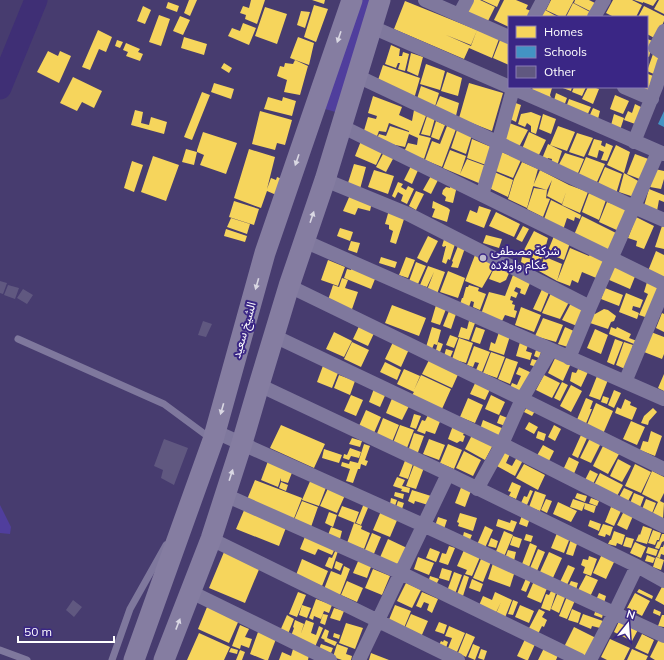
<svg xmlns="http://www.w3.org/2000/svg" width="664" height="660" viewBox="0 0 664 660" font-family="Mulish,'Noto Sans Arabic',sans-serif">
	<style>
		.grass { fill: #503e9d }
		.homes { fill: #f6d55c }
		.schools { fill: #4393c3 }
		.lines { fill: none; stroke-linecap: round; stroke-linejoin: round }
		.river { stroke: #3f2f75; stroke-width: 23 }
		.building { fill: #605880 }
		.service { stroke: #7f789d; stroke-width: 7 }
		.minor { stroke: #7f789d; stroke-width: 14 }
		.secondary { stroke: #857da1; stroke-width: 21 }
		.oneway { fill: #dad8e3 }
		.poi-dot { fill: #bfbbcd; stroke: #3a2685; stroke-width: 1.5 }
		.labels { text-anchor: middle; stroke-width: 4; stroke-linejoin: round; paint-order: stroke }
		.poi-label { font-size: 12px; fill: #fff; stroke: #3a2685; text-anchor: start }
		.street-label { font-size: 12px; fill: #fff; stroke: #3a2685 }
	</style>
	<rect width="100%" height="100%" fill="#473c6f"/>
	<!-- grass -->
	<path class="grass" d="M360,0H374L339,113L325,109Z
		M0,505L11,527L10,534L0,533Z"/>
	<!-- homes -->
	<path class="homes" d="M189,0H197L190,16L184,13Z
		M251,0H265L257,24L245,19L246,15L240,13L243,6L249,8Z
		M312,0H325L324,4Z
		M469,0H480L495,7L487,23L463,11Z
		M482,0H500L497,7Z
		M504,0H516L528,5L526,9L531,11L528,17H509V27L494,20Z
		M551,0H574L565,17H561L546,10Z
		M575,0H589L597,4L592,12L574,3Z
		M613,0H632L642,5L636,17H614L606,13Z
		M634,0H657L653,6L643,2V3Z
		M659,0H664V14L654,9Z
		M405,1L477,30L471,45L446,35L471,46L477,30L499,39L492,58L469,48L464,59L394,29Z
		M168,2L179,6L177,12L166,8Z
		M573,3L592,13L590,17H566Z
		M314,5L328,9L316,42L304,37Z
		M143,6L151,10L145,24L137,21Z
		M644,6L664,16V21L656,39L647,34V17H638Z
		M265,7L287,14L277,44L255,36Z
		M545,10L558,17H541Z
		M301,11L310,12L305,28L297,25Z
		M159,15L170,19L161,46L149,42Z
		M180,16L190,20L183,35L173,31Z
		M243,23L256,28L249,45L228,36L232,28L240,31Z
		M98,30L112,37L106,52L99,49L90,70L82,67Z
		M184,37L207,44L204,55L181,48Z
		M298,37L314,43L309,65L290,58Z
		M647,39L653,41L649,57L647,56Z
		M117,40L123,42L120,48L115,46Z
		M500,40L509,43V65L493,58Z
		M126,43L140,49L138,52L143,54L140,61L126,56L128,52L123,50Z
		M391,45L400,49L399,56H402L403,52L409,54L405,71L398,69L400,63H398L396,68L385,64Z
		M48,51L58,56L60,51L71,56L59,83L37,72Z
		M411,53L423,57L418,76L407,71Z
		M653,54L661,55L656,75L647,71Z
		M295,60L308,66L300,95L284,92L287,80L277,76L280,66L284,67L285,63L293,64Z
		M224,63L232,68L229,73L221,68Z
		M426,64L445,71L440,90L420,84Z
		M383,65L420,78L414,99L377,83Z
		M447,72L462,78L458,96L441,91Z
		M648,74L656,77L650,97L642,94L644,87H647V78Z
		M73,77L102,91L94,108L82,102L77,111L60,103Z
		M214,83L234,89L231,99L211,92Z
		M469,83L503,93L492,131L459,118Z
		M421,86L439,93L434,110L440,96L459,103L455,120L434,110L416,102Z
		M533,87H549L552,88L550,95L552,100L530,95Z
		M560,87H572L571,91Z
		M574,87H586L582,96L572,92Z
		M588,87H593L599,89L593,104L582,99Z
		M202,92L210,95L192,140L184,137Z
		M556,93L567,98L563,109L553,104Z
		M615,95L629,101L623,114L610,109Z
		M373,96L402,107L399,115L412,121L414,110L427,113L419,135L431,138L424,159L404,152L408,143L417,145L418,138L409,134L405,147L376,141L379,134L386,136L390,126L409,132V131L389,123L386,132L379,131L376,139L363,134L368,117L376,119L377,116L368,113Z
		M268,97L282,101L283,97L296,101L292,116L264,109Z
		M569,99L591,107L586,118L565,110Z
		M513,102L521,105L516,122L508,118Z
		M635,104L645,109L638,125L624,120L628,111L632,113Z
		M593,108L600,111L597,123L588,119Z
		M135,110L143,112L141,123L149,125L151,117L167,122L164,134L131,125Z
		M260,111L292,120L285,145L277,143L275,150L252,144Z
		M531,112L541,116L536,134L531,132V126L527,123L525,127L518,124L521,114Z
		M543,114L556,119L551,134L539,129Z
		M614,114L624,118L619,133L610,129Z
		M427,116L435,118L430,136L421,134Z
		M436,121L445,125L439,140L431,137Z
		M507,122L528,130L519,147L502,138Z
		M447,126L456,129L442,167L425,160L432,141L440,144Z
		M558,126L575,132L567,151L550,145Z
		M457,130L472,135L466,154L451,148Z
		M203,132L237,143L226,174L200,165L204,155L197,152V150Z
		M529,132L546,140L538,157L522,149Z
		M577,133L593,138L584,157L569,152Z
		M472,139L491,147L486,165L467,158Z
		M594,139L602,141L601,145L605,147L606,143L613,146L607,161L601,160L604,152L599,150L597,158L588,155Z
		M361,141L383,150L376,165L355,156Z
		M548,144L562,151L557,166L551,164L552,159L548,158L546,162L541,161Z
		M616,145L630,152L624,173L607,165Z
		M186,149L197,152L194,165L182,162Z
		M249,149L275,157L267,189L271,178L276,180L277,177L287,181L281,197L267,191L261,208L234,198Z
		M450,150L466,156L460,174L467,159L486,166L481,184L443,168Z
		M499,151L521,160L513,178L493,170Z
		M384,152L394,157L386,172L376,167Z
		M565,153L584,159L576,178L557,168Z
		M635,154L651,160L642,180L627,174Z
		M153,156L179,165L166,201L141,192Z
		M586,157L605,164L597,182L578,176Z
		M132,161L143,165L134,192L124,188Z
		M522,162L538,169L527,208L508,199L514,179Z
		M354,164L366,167L360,189L347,186Z
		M412,164L419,168L412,184L404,180Z
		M605,167L622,174L616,194L597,186Z
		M655,169L664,171V179L661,189L650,187Z
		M374,170L394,176L388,194L368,187Z
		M540,170L569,185L588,192L580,213L562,205L566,192L562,204L547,196L552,180L547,190L533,186Z
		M492,171L513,180L508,197L487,187Z
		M624,173L640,182L634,197L619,192Z
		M432,174L439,178L431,194L423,190Z
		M398,182L403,184L401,187L406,190L408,186L414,189L407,204L401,201L403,195L398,192L395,198L392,196Z
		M451,183L457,186L453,203L445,201L446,197L442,194L443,190L446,187L450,188Z
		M534,188L547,190L546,199V198L550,199L543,217L527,209Z
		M649,189L664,195V202L659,200L657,211L644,206Z
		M416,191L424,194L416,210L409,206Z
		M589,193L606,200L599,220L582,212Z
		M350,195L372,202L370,211L358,208L355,215L343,211Z
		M551,200L581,215L580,219L575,217L574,221L567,218L563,230L544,219Z
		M234,201L259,209L254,225L229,217Z
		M433,201L448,208L450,210L447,222L432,217L435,209L432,208Z
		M607,202L631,210L621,232L599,222Z
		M479,206L491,210L484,228L466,221L470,210L477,213Z
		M389,210L405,216L396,244L390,242L393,231L389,229V225L385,224Z
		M496,212L520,224L514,237L489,226Z
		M582,216L620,235L610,254L574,235Z
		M636,217L654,226L644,249L636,246L637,241L628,238Z
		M231,218L250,224L247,234L227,227Z
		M523,226L529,229L522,242L516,239Z
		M662,226H664V249L655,247Z
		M340,228L353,232L350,241L337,236Z
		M226,229L247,236L245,242L224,236Z
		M534,231L548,238L543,256L562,264L557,281L539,271L544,258L542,257L537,270L521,262L522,257L532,259L533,254L542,257L532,250L526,255L522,254Z
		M486,235L502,239L499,248L483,243Z
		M428,236L438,241L427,263L417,258Z
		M445,236L456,241L450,260L448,259L446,264L442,262L446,246H445L444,247L442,246Z
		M554,236L570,243L564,260L547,253Z
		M351,241L360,243L357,253L348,250Z
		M458,246L465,248L458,268L451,267L453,262L452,261Z
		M570,248L589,256L591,253L609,260L601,280L582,272L578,283L572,280L570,286L557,281Z
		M656,251L664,255V279L648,271Z
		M475,255L496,264L482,288L465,281Z
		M381,257L397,262L395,268L379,263Z
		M406,257L415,260L408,278L399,275Z
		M328,260L345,267L338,286L321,280Z
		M416,262L426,266L418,284L409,281Z
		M353,264L377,274L371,289L344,278L347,269L351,270Z
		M496,264L510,271L506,280L500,283L489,279Z
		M614,264L636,274L630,289L607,279Z
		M428,266L445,272L437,294L427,290L434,272L427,287L420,285Z
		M448,271L465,278L458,298L440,292Z
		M513,275L530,283L525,295L520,293L521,289L516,287L514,291L518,293L516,298L511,296L510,300L513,301L512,304L515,305L514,310L517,311L515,318L505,315L502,321L481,314L489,292L505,296Z
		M342,278L348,280L345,288L358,292L351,312L327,303L333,285L339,287Z
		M647,282L661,289L648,318L639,315L648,294L644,292Z
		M469,285L479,288L478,291L486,294L480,310L473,307L474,302L471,301L469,307L460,304L462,298H463L466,287H468Z
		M543,287L550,290L541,312L533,309Z
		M605,288L623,295L619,306L601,299Z
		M551,293L569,302L560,319L542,313Z
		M626,293L643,300L640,308L633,306L632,310L639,313L637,319L619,312Z
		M571,303L585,310L577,326L562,320Z
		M392,305L426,318L419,336L385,323Z
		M436,305L446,309L440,325L431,322Z
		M521,307L541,315L534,332L515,325Z
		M604,309L608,310L616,316L614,321L611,322L608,329L590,323L593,313L595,314Z
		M449,311L456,314L451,329L443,326Z
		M662,313L664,314V332L656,328Z
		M543,318L563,325L556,342L535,336Z
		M469,321L475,323L469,340L458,337L461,327L467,329Z
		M361,322L376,329L368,346L353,339Z
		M432,327L441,330L437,345L434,344L432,349L426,347Z
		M476,327L485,330L480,344L471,341Z
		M565,327L576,332L568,347L558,344Z
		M611,327L616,329L617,327L631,334L629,338L637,341L634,344L609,334Z
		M595,329L608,335L601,354L587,348Z
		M334,332L352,341L344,357L326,349Z
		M499,332L510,336L504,355L489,350L491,342L495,344Z
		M651,332L664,337V354L662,359L644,352Z
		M450,335L458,338L454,348L446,345Z
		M459,338L473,343L466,363L452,359Z
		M615,339L623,342L614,365L607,362Z
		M394,340L410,347L401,367L385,359Z
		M352,342L369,350L361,367L344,359Z
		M438,342L443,344L440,352L436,350Z
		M520,342L528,345L526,351L532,353L530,360L516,356Z
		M624,342L633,345L625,369L616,365Z
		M474,346L490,352L482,372L476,370L479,363L475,362L473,367L467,365Z
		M446,349L453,351L450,358L444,356Z
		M536,350L541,352L539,358L534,356Z
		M491,352L505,357L497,378L483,373Z
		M557,354L572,361L563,381L548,373Z
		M431,356L460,370L452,388L422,374Z
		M506,358L518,362L510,384L498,379Z
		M532,359L539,361L537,367L530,365Z
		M385,362L401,370L397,380L380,372Z
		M324,363L340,368L332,388L317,382Z
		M519,367L532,373L522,393L510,388L512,383L517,385L521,376L516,374Z
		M404,369L420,376L414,390L421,375L451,389L442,409L412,395L414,392L397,384Z
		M578,369L588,372L581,387L570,381L572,372L576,373Z
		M664,374V391L658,388Z
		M339,375L355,381L350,395L334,388Z
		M544,375L560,383L552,398L536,390Z
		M597,376L608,380L600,400L589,396Z
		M477,379L492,385L485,400L470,394Z
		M562,382L568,385L560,401L554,398Z
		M571,385L582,391L571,412L560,406Z
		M375,386L387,391L380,407L369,402Z
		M614,390L621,393L614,408L608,405Z
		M351,395L363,400L356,416L344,411Z
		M491,395L505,402L499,415L485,409Z
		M393,396L410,404L402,420L386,413Z
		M603,396L609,398L607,404L601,402Z
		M468,398L483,405L475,423L460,417Z
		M586,398L593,401L590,409H592L585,426L576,422Z
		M625,399L631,402L630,405L637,408L632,420L615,413L617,407L621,409Z
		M596,403L613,411L603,434L586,427Z
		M527,407L535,411L532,416L524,412Z
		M653,408L657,412L649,421L648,425L641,423L644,416Z
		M366,410L381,417L374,433L359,426Z
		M414,414L421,416L416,429L410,427Z
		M428,415L441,419L435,434L426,431L425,434L417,431L422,420L425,421Z
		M500,415L510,419L508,427L497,423Z
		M383,418L399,425L392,442L376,436Z
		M483,420L504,429L501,437L480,429Z
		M631,421L645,427L637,445L623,439Z
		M529,422L538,427L534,434L525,429Z
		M454,423L466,429L463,435L465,436L463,442L460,441L457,443L448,439Z
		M281,425L325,444L314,468L270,448Z
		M400,425L414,430L407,448L393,443Z
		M554,425L561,429L555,441L548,437Z
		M538,431L546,434L544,441L536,438Z
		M651,431L662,436L655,456L640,450L643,441L648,442Z
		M414,433L424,436L417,455L408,451Z
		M473,433L494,443L485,460L465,449Z
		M581,435L587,438L578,458L572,455Z
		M352,438L362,441L360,447L349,444Z
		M590,438L601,443L591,463L580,458Z
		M429,439L445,445L439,460L423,454Z
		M364,444L370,446L365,460L368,461L366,466L361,464L360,469H358L353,483L346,481L350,469L341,466L342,462L349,464L350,461L358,463Z
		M448,444L462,450L454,469L440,463Z
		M543,445L554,451L547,465L535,459Z
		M603,446L619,454L608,474L593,466Z
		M350,448L361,452L359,458L351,456L349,460L343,458L344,454L347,455Z
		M324,449L342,455L339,463L322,458Z
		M503,450L510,454L506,463L512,466L517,457L523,460L515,476L495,465Z
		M464,451L481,460L473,476L456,468Z
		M569,457L579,462L573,476L563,470Z
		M406,458L414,461L408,479L399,476Z
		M618,459L631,466L622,482L610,476Z
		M268,461L293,470L288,483L281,481V478L278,487L261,480Z
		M415,462L425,465L416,489L406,486Z
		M524,464L545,475L538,490L516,478Z
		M635,464L651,472L641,493L625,486Z
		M590,470L598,474L592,486L584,482Z
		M652,471L664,477V493L660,501L664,503L663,519L652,515L658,502L642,494Z
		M600,473L623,485L616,498L593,487Z
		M397,477L405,480L402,486L410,488L409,493L401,491L402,489L393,486Z
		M311,479L327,485L319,506L302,500Z
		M255,480L302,498L293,521L246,502Z
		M281,482L288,485L286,491L279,488Z
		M512,482L521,486L516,499L509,496L511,492L508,491Z
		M462,485L472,488L465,507L455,503Z
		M329,486L346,493L337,513L320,506Z
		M624,488L633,492L627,503L618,499Z
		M412,490L431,496L428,505L415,501L414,504L408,501Z
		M530,490L533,491L527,505L521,503L524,496L527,497Z
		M535,491L546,495L540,511L529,507Z
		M395,492L404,494L403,499L394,496Z
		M577,493L587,496L585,502L575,498Z
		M634,493L644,497L639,510L629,506Z
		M391,498L397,500L395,506L390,504Z
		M591,498L599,501L597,506L589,503Z
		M546,499L552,501L547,513L541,510Z
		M573,499L585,503L582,511L570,507Z
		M646,499L656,503L651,516L641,512Z
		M302,501L318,507L311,527L294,520Z
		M365,501L370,503L361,525L356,523Z
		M398,501L404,503L402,509L396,507Z
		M558,502L577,511L571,522L553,514Z
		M585,503L596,506L594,513L584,509Z
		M342,506L359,512L355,523L338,516Z
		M611,507L621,511L614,526L605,522Z
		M245,508L287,525L279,546L236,529Z
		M381,511L398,518L390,537L373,530Z
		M624,511L633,516L627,530L617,525Z
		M329,512L337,515L333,527L325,523Z
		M460,513L477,518L473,531L458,526L459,523L457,522Z
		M522,515L530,518L527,527L519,524Z
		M438,517L447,520L444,529L435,526Z
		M498,519L510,523L511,520L517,522L513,532L496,526Z
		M590,520L601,524L599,531L588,526Z
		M354,523L362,526L361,529L370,533L364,549L347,543Z
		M603,524L613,527L610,536L606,534L605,537L598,535Z
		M485,526L493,530L484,550L476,547Z
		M643,526L652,529L647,544L636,541L639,534L640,535Z
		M331,527L342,531L340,539L328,535Z
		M653,530L661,533L659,540H657L655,545L648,543Z
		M504,531L513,535L504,557L495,554Z
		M614,531L625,535L622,545L617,543L616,546L608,544L610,540H611Z
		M464,532L472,535L469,542L462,540Z
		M372,533L381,537L373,556L364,552Z
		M557,533L570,538L564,553L551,548Z
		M306,534L336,546L332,555L318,549L315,555L300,549Z
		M526,534L533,536L531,542L524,540Z
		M662,534H664V541L662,542L659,549L655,548L658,541L659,542Z
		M513,536L522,539L519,548L510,545Z
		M626,537L634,539L631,548L623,546Z
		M491,538L498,541L496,548L488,546Z
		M388,539L407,548L398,570L378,562Z
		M571,539L578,541L573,556L566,554Z
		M635,542L646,547L641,558L630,553Z
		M530,543L537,546L529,567L522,564Z
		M664,544V555L661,554L660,558L657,557L661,547H663Z
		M449,546L455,548L448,565L439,562L442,553L446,554Z
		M337,547L339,548L332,569L325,566L329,557L332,558Z
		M648,547L658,550L656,556L646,553Z
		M430,548L440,552L436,562L426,558Z
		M538,549L545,552L537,571L530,568Z
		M464,550L480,557L472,576L465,574L467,570L457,566Z
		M508,550L516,552L514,561L505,558Z
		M224,552L260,567L245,603L209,588Z
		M549,552L562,558L552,580L539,574Z
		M602,554L615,560L606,579L593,573Z
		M647,555L655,558L653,563L645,561Z
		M589,556L597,559L591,576L583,573L585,567L581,565L583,559L588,560Z
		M418,557L434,563L429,575L414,569Z
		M656,557L664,560L661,570L653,567Z
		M302,559L328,571L322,586L296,575Z
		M359,559L372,564L367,578L353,573Z
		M481,559L491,562L483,582L473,578Z
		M336,561L343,564L340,571L334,568Z
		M493,563L515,571L510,587L488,579Z
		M568,565L575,568L567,585L560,582Z
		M344,566L350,569L340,595L324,589L331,571L341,575Z
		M442,568L452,571L449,581L439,578Z
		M373,569L390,576L382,595L365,588Z
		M454,572L462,575L455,594L447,591Z
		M464,575L469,577L463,596L457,594Z
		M586,575L598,580L588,601L578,590Z
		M430,576L439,579L437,583H428Z
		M527,576L532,578L526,592L521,590Z
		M472,579L483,584L480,592L469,588Z
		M347,581L363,588L357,602L341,595Z
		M534,581L548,586L541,603L527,597Z
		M571,581L578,583L576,590L568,587Z
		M406,583L421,590L412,608L397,601Z
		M664,583V605L655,600Z
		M552,589L557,590L550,611L541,608L546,594L549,595Z
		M639,589L653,596L652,599L637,592Z
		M298,592L306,595L297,617L289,614Z
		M422,592L438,599L432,613L427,610L429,604L424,602L421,608L416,606Z
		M495,592L512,600L504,620L495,616L501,602L494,617L477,610L483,596L492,600Z
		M558,592L566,595L559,613L551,609Z
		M599,593L606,596L604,603L596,600Z
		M635,593L650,601L642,616L627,608Z
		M568,594L576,598L567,619L559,616Z
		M316,599L332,605L329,613L324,611L321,619L314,616L313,620L309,618Z
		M513,600L518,602L513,615L508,614Z
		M302,605L311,608L307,618L299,615Z
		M395,605L411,611L404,628L388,622Z
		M520,605L534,611L529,623L515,617Z
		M207,607L239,620L229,643L198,629Z
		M334,608L344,611L340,621L330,618Z
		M539,609L545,612L542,617L547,620L544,627L542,626L538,634L528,630Z
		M572,609L581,613L578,623L568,620Z
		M654,609L661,612L660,616L653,613Z
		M595,612L603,614L602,618L594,615Z
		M323,614L328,615L325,625L320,623Z
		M411,614L428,621L421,637L404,630Z
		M583,614L603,621L600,628L592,626L591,629L579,624Z
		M287,615L294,619L288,634L280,631Z
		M662,615H664V627L658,626Z
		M621,617L640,626L632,641L614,632Z
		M295,620L304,624L299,639L291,636L294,628L293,627Z
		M306,620L314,623L311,633L316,635L319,626L323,628L315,647L298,641Z
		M439,622L447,625L444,634L435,631Z
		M346,623L363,628L355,649L339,643Z
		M240,625L249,629L245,637L252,639L249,648L241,645L240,649L232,646Z
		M449,626L465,633L457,652L448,648L452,638L445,636Z
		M574,627L596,638L586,660L563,649Z
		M325,629L329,631L327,638L337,642L335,646L324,641L325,640L321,638Z
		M258,632L276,639L268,660H265L250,654Z
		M199,633L230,647L224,660H187Z
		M334,633L340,635L339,639L333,637Z
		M466,633L475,637L466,657L458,653Z
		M642,634L654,640L648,654L635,648Z
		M526,637L536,642L528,660H526L517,656Z
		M660,637L664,639V660H655L650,657Z
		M610,639L630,648L624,660H607L601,657Z
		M444,640L448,642L446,648L439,645L441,641L443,642Z
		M321,644L333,648L331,653L319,649Z
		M337,644L348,648L346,654L352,656L351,660H342L333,657Z
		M473,644L480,647L475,660L468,657Z
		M545,646L559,653L556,660H538Z
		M231,648L238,650L237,654L229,652Z
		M293,649L309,655L308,660H279L282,652L291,656Z
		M481,649L487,651L484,660L478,658Z
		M632,649L648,656L646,660H627Z
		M240,650L245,652L242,660H236Z
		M371,653L389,660H369Z"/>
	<!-- schools -->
	<path class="schools" d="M664,111V127L658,124Z"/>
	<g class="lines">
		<!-- river -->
		<path class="river" d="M0,88L36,0"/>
	</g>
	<!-- building -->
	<path class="building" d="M0,281L7,283L3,294L0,293Z
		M8,285L19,288L15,299L4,295Z
		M23,289L33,295L27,304L17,298Z
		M203,321L212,324L206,337L198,335Z
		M164,439L188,448L174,485L161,478L163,470L154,466Z
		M73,600L82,607L74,617L66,610Z"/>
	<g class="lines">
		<!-- service -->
		<path class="service" d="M18,339L164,404L210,438
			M0,650L27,660
			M112,660L130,609L166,545"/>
		<!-- minor -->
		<path class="minor" d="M425,0L509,37
			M459,15L467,0
			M534,17L543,0
			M594,17L604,0
			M372,27L664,154
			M664,31L655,48L664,54
			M357,76L634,207L664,220
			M624,87L652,99
			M341,126L664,284
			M634,142L656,87L664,62
			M325,180L408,214L590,307
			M482,195L498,143L513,89
			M304,241L664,399
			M289,286L522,399L664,469
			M274,336L502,444L664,526
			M569,358L590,307L658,152
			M625,382L664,289
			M259,385L448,474L637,566L664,581
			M216,432L423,525L664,636
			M477,489L502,444L522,399L551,350
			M225,495L401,573L580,660
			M211,539L458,660
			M191,592L330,660
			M359,660L448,474
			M590,660L614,614L637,566"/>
		<!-- secondary -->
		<path class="secondary" d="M134,660L213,440L265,253L352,0
			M164,660L211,539L242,443L259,385L289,286L325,180L380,0"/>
	</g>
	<!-- one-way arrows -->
	<defs><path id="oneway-solid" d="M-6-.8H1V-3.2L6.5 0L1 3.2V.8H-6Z"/></defs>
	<g class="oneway">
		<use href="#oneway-solid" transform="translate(339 37) rotate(109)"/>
		<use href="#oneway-solid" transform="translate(297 160) rotate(109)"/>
		<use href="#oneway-solid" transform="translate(312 217) rotate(-71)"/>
		<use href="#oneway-solid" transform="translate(257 284) rotate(106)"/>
		<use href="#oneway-solid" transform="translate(222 409) rotate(106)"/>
		<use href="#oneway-solid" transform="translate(231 475) rotate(-72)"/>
		<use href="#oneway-solid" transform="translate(178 624) rotate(-69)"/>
	</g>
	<!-- markers -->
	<circle class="poi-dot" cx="483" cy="258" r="4"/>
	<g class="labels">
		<!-- poi labels -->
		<g class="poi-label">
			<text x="491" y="255">شركة مصطفى<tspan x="491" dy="14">عكام واولاده</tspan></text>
		</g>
		<!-- street labels -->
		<g class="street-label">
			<text transform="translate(244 330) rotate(-74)" y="4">الشيخ سعيد</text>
		</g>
	</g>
	<!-- legend -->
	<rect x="508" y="16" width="140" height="72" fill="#3a2685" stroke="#897db6"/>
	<rect x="516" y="26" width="20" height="12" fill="#f6d55c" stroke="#897db6"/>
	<text x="544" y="36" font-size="12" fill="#ffffff">Homes</text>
	<rect x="516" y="46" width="20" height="12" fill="#4393c3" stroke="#897db6"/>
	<text x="544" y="56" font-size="12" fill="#ffffff">Schools</text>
	<rect x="516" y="66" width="20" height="12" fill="#605880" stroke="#897db6"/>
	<text x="544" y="76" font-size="12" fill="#ffffff">Other</text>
	<!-- north arrow -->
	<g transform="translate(628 624) rotate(17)" stroke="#3a2685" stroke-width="3" paint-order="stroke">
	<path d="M0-3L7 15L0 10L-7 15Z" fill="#ffffff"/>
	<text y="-6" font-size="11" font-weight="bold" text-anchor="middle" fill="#ffffff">N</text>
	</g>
	<!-- scale -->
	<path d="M18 636v6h96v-6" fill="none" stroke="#ffffff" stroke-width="2"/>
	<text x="24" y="636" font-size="12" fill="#ffffff" stroke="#3a2685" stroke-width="3" paint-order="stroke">50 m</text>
</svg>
